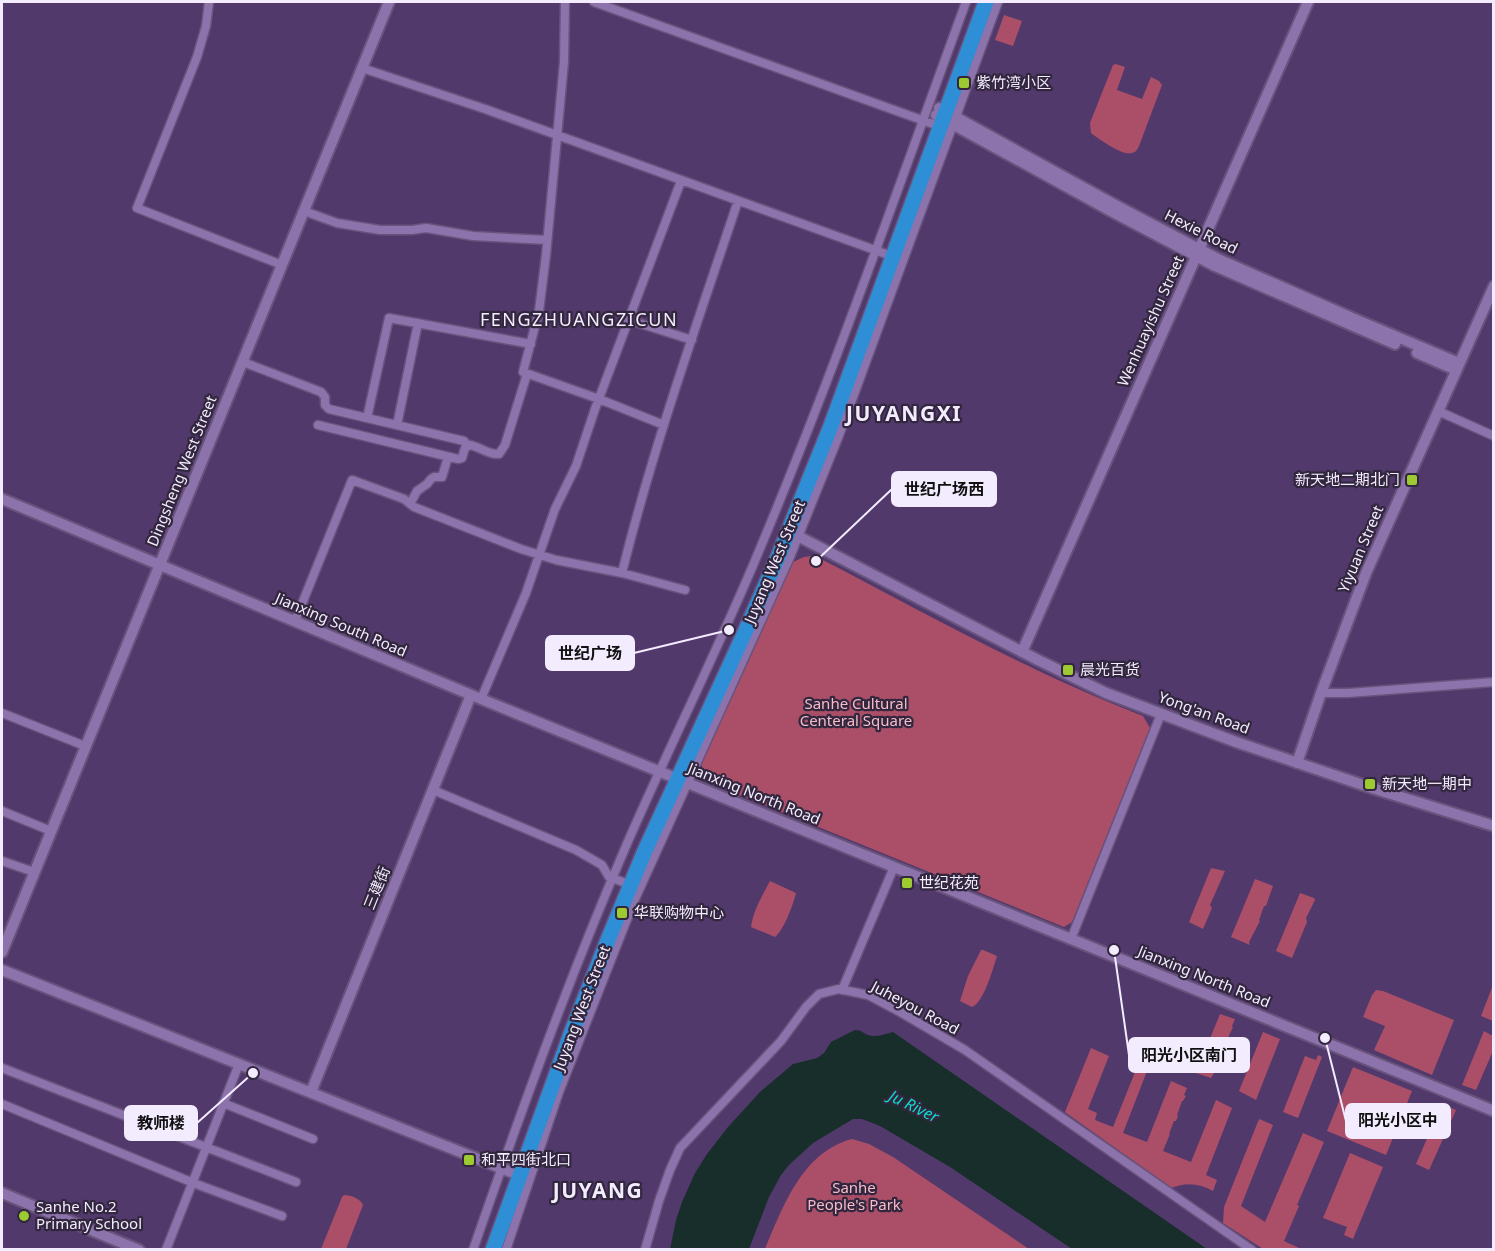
<svg xmlns="http://www.w3.org/2000/svg" width="1495" height="1251" viewBox="0 0 1495 1251" font-family="'Noto Sans','Noto Sans SC',sans-serif">
	<style>
		.green { fill: #ab4f68 }
		.water { fill: #182e2b }
		.lines { fill: none; stroke-linecap: round; stroke-linejoin: round }
		.street-casing { stroke: #68537c; stroke-width: 11 }
		.secondary-casing { stroke: #68537c; stroke-width: 14 }
		.highway-casing { stroke: #68537c; stroke-width: 18 }
		.street { stroke: #8d73ab; stroke-width: 8 }
		.secondary { stroke: #8d73ab; stroke-width: 10 }
		.highway { stroke: #2e8fd6; stroke-width: 15 }
		.poi-dot { fill: #9dca30; stroke: #32273e; stroke-width: 2 }
		.labels { text-anchor: middle; stroke-width: 4.5; stroke-linejoin: round; paint-order: stroke }
		.poi-label { font-size: 15px; fill: #f3ebfe; stroke: #32273e; text-anchor: start }
		.street-label { font-size: 15px; fill: #f3ebfe; stroke: #32273e }
		.park-label { font-size: 15px; fill: #f8bcc8; stroke: #32273e }
		.water-label { font-size: 16px; font-style: italic; fill: #0cdaca; stroke: #32273e }
		.quarter-label { font-size: 18px; letter-spacing: 1.5px; fill: #f3ebfe; stroke: #32273e }
		.district-label { font-size: 21px; font-weight: bold; letter-spacing: 1.5px; fill: #f3ebfe; stroke: #32273e }
		.leader { fill: none; stroke: #f3ebfe; stroke-width: 2 }
		.callout-dot { fill: #f3ebfe; stroke: #32273e; stroke-width: 2 }
		.callout { fill: #f3ebfe; stroke: #f3ebfe; stroke-width: 2 }
		.callout-label { font-size: 16px; text-anchor: middle; font-weight: bold; fill: #111 }
	</style>
	<rect width="100%" height="100%" fill="#52396c"/>
	<!-- green -->
	<path class="green" d="M1004,15L1022,21L1013,46L995,40Z
		M1116,64L1125,67L1117,90L1142,99L1151,77L1159,81L1162,85L1139,146C1137,150 1136,152 1132,153C1122,156 1099,139 1091,133L1090,123L1113,65Z
		M811,556L821,559C927,614 1031,673 1143,716L1150,728L1072,922L1064,927L715,785C707,778 702,770 700,759L793,562L804,557Z
		M1211,868L1225,871L1210,905L1212,908L1203,929L1189,922Z
		M1255,879L1273,886L1266,906H1264L1259,920L1260,921L1249,942L1250,945L1231,937Z
		M770,881L796,893C793,905 784,930 775,937L751,927C753,911 762,896 770,881Z
		M1300,893L1314,898L1315,900L1306,918L1307,922L1292,958L1276,951Z
		M981,950H983L997,956C993,969 984,1002 972,1007L960,1001L968,976Z
		M1493,985V1021L1481,1016Z
		M1376,990L1383,991L1454,1020L1432,1075L1374,1050L1385,1026L1363,1017L1372,995Z
		M1220,1014L1235,1019L1232,1026L1233,1027L1224,1046L1225,1047L1223,1052H1222L1217,1065L1218,1066L1211,1078L1196,1073Z
		M1484,1031L1493,1036V1051L1476,1090L1462,1085Z
		M1263,1032L1280,1039L1256,1100L1239,1091Z
		M1091,1048L1109,1056L1088,1109L1097,1113L1095,1120L1113,1127L1137,1067L1147,1071L1123,1133L1147,1142L1171,1081L1187,1088L1184,1095L1186,1096L1183,1101H1182L1177,1115L1178,1116L1176,1121H1174L1169,1134H1170L1163,1151L1191,1162L1216,1100L1232,1108L1206,1175L1217,1180L1213,1191C1199,1183 1186,1182 1171,1188L1065,1112Z
		M1318,1055L1322,1057L1298,1118L1283,1112L1305,1056L1316,1060Z
		M1353,1067L1412,1091L1386,1155L1327,1131Z
		M1442,1104L1456,1110L1429,1170L1416,1164Z
		M1259,1119L1273,1125L1241,1206L1265,1222L1303,1133L1324,1142L1297,1205L1299,1206L1284,1241L1299,1248V1249H1263L1223,1223L1224,1207Z
		M852,1139L869,1144L893,1157L1029,1249H765C783,1207 802,1152 852,1139Z
		M1350,1153L1383,1167L1353,1239L1344,1235L1347,1227L1323,1218Z
		M344,1195C351,1195 361,1199 363,1205L346,1249H321L342,1197Z"/>
	<!-- water -->
	<path class="water" d="M855,1030C861,1030 863,1033 868,1035C876,1038 885,1034 893,1032L1207,1249H1072L950,1167L880,1126L862,1119H853L813,1143L789,1165L781,1175L769,1197L749,1249H670L676,1220L682,1202L695,1173L707,1154L728,1127L760,1092L793,1064L817,1058L824,1053L831,1042Z"/>
	<g class="lines">
		<defs>
			<path id="street" d="M209,2L206,26L197,57L137,208L282,265
				M565,2L564,62L546,255L539,311L523,372L599,399L664,425
				M594,2L933,124
				M362,68L485,109L886,254
				M304,211L337,223L380,230H412L426,228L473,236L547,240
				M629,320L692,340
				M243,362L321,392L325,397V405L329,409L464,441L468,446
				M1438,411L1494,436
				M367,418L389,318L531,344
				M318,425L458,459L462,458L465,448L470,445C480,447 489,455 499,454L505,445L527,374
				M397,425L418,323
				M410,504L417,491L427,484L431,479L434,477H442L448,457
				M622,573C653,447 697,324 738,201
				M295,621L352,480L404,499L414,507L521,549L556,560L622,573L685,590
				M1321,693H1348L1494,682
				M481,699L526,593L555,509L576,466L595,409L681,181
				M2,713L85,746
				M433,790L576,850L602,865L609,877L623,882
				M2,811L51,831
				M2,861L34,872
				M1071,939L1161,714
				M842,990L894,867
				M2,1068L296,1182
				M223,1103L313,1139
				M2,1104L196,1184L282,1216
				M166,1250L239,1064
				M473,1250C520,1114 569,978 626,846C669,747 718,650 759,551C835,370 899,185 966,2
				M506,1250L559,1092L635,899L790,557L838,438L998,2
				M645,1250L659,1201L670,1170L680,1148L781,1041L806,1007L819,994L839,989L868,995L900,1012L965,1050L1252,1250"/>
			<path id="secondary" d="M939,108L1115,205L1218,259L1357,320L1459,363
				M936,115L1111,211L1215,266L1395,344
				M1417,353L1456,370
				M2,499L481,699L1494,1111
				M788,531L1038,660L1106,693L1236,742L1372,788L1494,826
				M1022,652L1308,2
				M1297,763L1321,693L1366,573L1494,286
				M2,952L389,2
				M2,970L511,1172
				M311,1092L471,695
				M2,1193L139,1250"/>
			<path id="highway" d="M493,1250L571,1034L608,940L644,853L746,630L779,555L831,426L986,2"/>
		</defs>
		<!-- street casing -->
		<use href="#street" class="street-casing"/>
		<!-- secondary casing -->
		<use href="#secondary" class="secondary-casing"/>
		<!-- highway casing -->
		<use href="#highway" class="highway-casing"/>
		<!-- street -->
		<use href="#street" class="street"/>
		<!-- secondary -->
		<use href="#secondary" class="secondary"/>
		<!-- highway -->
		<use href="#highway" class="highway"/>
	</g>
	<!-- markers -->
	<g class="poi-dot">
		<rect x="958" y="77" width="12" height="12" rx="3"/>
		<rect x="1406" y="474" width="12" height="12" rx="3"/>
		<rect x="1062" y="664" width="12" height="12" rx="3"/>
		<rect x="1364" y="778" width="12" height="12" rx="3"/>
		<rect x="901" y="877" width="12" height="12" rx="3"/>
		<rect x="616" y="907" width="12" height="12" rx="3"/>
		<rect x="463" y="1154" width="12" height="12" rx="3"/>
		<circle cx="24" cy="1216" r="6"/>
	</g>
	<g class="labels">
		<!-- poi labels -->
		<g class="poi-label">
			<text x="976" y="88">紫竹湾小区</text>
			<text x="1400" y="485" text-anchor="end">新天地二期北门</text>
			<text x="1080" y="675">晨光百货</text>
			<text x="1382" y="789">新天地一期中</text>
			<text x="919" y="888">世纪花苑</text>
			<text x="634" y="918">华联购物中心</text>
			<text x="481" y="1165">和平四街北口</text>
			<text x="36" y="1212">Sanhe No.2<tspan x="36" dy="17">Primary School</tspan></text>
		</g>
		<!-- street labels -->
		<g class="street-label">
			<text transform="translate(1201 232) rotate(27)" y="5">Hexie Road</text>
			<text transform="translate(1151 321) rotate(-66)" y="5">Wenhuayishu Street</text>
			<text transform="translate(182 471) rotate(-68)" y="5">Dingsheng West Street</text>
			<text transform="translate(1361 549) rotate(-67)" y="5">Yiyuan Street</text>
			<text transform="translate(775 562) rotate(-67)" y="5">Juyang West Street</text>
			<text transform="translate(341 625) rotate(23)" y="5">Jianxing South Road</text>
			<text transform="translate(1204 713) rotate(20)" y="5">Yong'an Road</text>
			<text transform="translate(754 794) rotate(22)" y="5">Jianxing North Road</text>
			<text transform="translate(377 888) rotate(-68)" y="5">三建街</text>
			<text transform="translate(1204 977) rotate(22)" y="5">Jianxing North Road</text>
			<text transform="translate(582 1008) rotate(-69)" y="5">Juyang West Street</text>
			<text transform="translate(915 1008) rotate(28)" y="5">Juheyou Road</text>
		</g>
		<!-- park labels -->
		<g class="park-label">
			<text x="856" y="709">Sanhe Cultural<tspan x="856" dy="17">Centeral Square</tspan></text>
			<text x="854" y="1193">Sanhe<tspan x="854" dy="17">People's Park</tspan></text>
		</g>
		<!-- water labels -->
		<g class="water-label">
			<text transform="translate(914 1106) rotate(26)" y="6">Ju River</text>
		</g>
		<!-- quarter labels -->
		<g class="quarter-label">
			<text x="579" y="326">FENGZHUANGZICUN</text>
		</g>
		<!-- district labels -->
		<g class="district-label">
			<text x="904" y="421">JUYANGXI</text>
			<text x="598" y="1198">JUYANG</text>
		</g>
	</g>
	<!-- callouts -->
	<path class="leader" d="M816 561L892 489M729 630L634 653M1114 950L1129 1055M1325 1038L1346 1121M253 1073L197 1123"/>
	<g class="callout-dot">
		<circle cx="816" cy="561" r="6"/>
		<circle cx="729" cy="630" r="6"/>
		<circle cx="1114" cy="950" r="6"/>
		<circle cx="1325" cy="1038" r="6"/>
		<circle cx="253" cy="1073" r="6"/>
	</g>
	<g class="callout">
		<rect x="892" y="472" width="104" height="34" rx="6"/>
		<rect x="546" y="636" width="88" height="34" rx="6"/>
		<rect x="1129" y="1038" width="120" height="34" rx="6"/>
		<rect x="1346" y="1104" width="104" height="34" rx="6"/>
		<rect x="125" y="1106" width="72" height="34" rx="6"/>
	</g>
	<g class="callout-label">
		<text x="944" y="495">世纪广场西</text>
		<text x="590" y="659">世纪广场</text>
		<text x="1189" y="1061">阳光小区南门</text>
		<text x="1398" y="1126">阳光小区中</text>
		<text x="161" y="1129">教师楼</text>
	</g>
	<!-- border -->
	<rect width="1495" height="1251" fill="none" stroke="#f3ebfe" stroke-width="6"/>
</svg>
